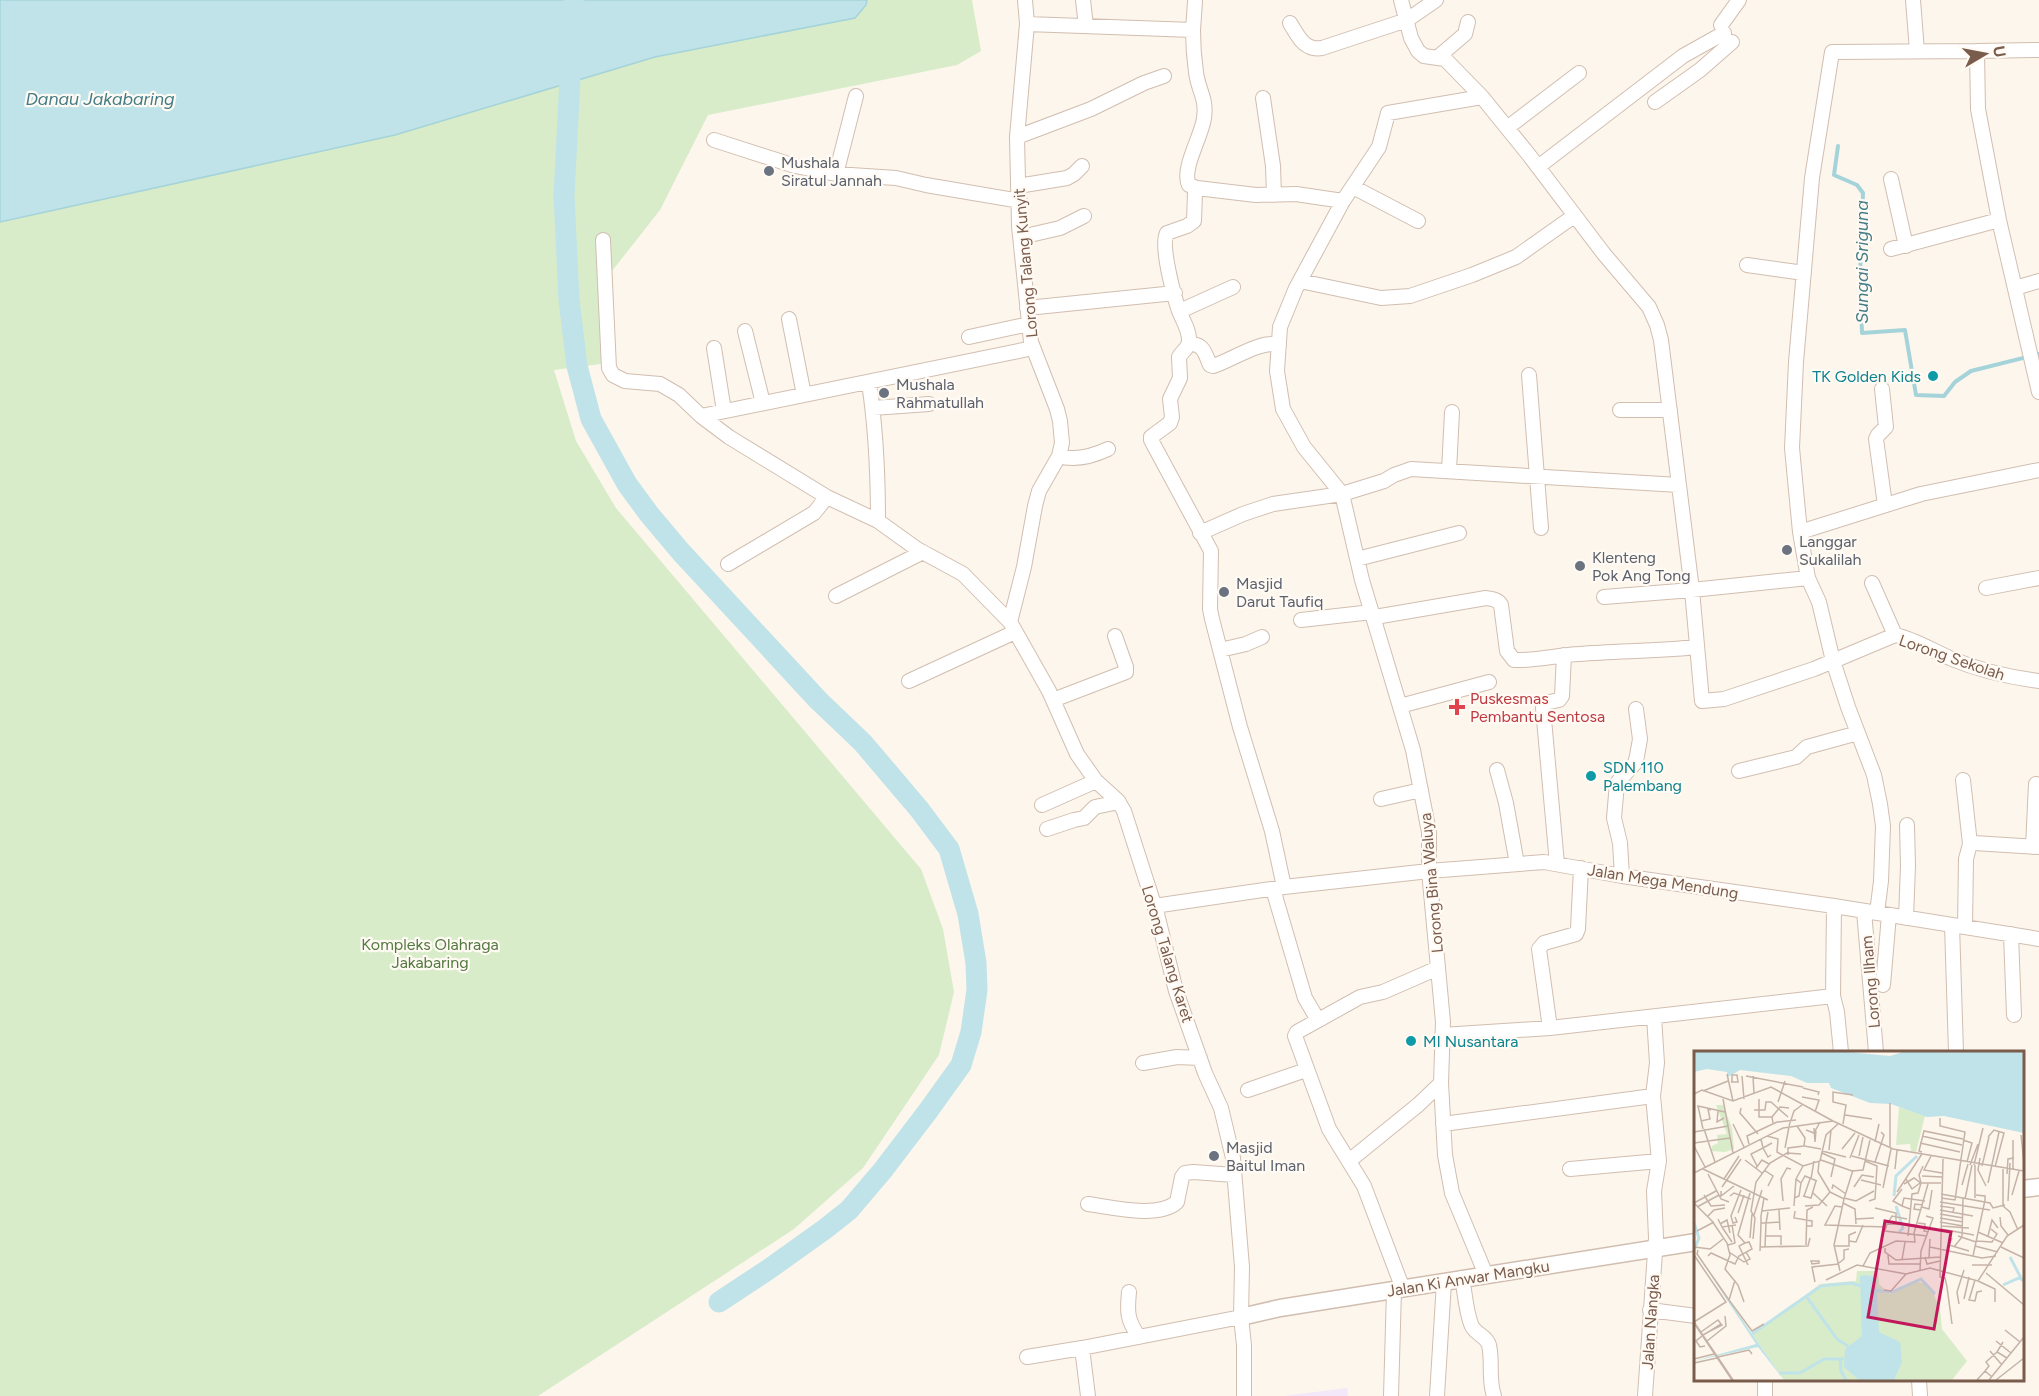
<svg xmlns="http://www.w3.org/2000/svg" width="2039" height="1396" viewBox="0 0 2039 1396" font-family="Figtree,sans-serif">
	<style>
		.education { fill: #f3e8fa }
		.green { fill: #d8ecc9 }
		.water { fill: #bfe3e8; stroke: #a5d3da; stroke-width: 1.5 }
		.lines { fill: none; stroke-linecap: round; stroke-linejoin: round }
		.stream { stroke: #a5d3da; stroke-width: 4 }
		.river { stroke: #bfe3e8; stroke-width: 21 }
		.minor-casing { stroke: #d1beb0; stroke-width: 16 }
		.tertiary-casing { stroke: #d1beb0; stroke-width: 19 }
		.minor { stroke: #fff; stroke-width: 14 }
		.tertiary { stroke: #fff; stroke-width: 16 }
		.worship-dot { fill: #6b7280; stroke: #fffaf3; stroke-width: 2 }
		.culture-dot { fill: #0f9aa8; stroke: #fffaf3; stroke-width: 2 }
		.health-dot { fill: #e0444e; stroke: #fffaf3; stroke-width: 2 }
		.labels { text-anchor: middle; stroke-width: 4.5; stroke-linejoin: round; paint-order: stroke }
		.worship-label { font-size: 16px; fill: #5b616d; stroke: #fffaf3; text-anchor: start }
		.street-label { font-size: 16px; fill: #7a5c4d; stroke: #fffaf3 }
		.culture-label { font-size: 16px; fill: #0d838f; stroke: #fffaf3; text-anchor: start }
		.health-label { font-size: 16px; fill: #be3a42; stroke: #fffaf3; text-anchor: start }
		.park-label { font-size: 16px; fill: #537a41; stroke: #fffaf3 }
		.water-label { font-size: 18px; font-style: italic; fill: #437c86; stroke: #fffaf3 }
		.inset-river { fill: none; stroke: #bfe3e8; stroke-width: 3 }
		.inset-road { fill: none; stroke: #c5b3a7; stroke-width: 1.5 }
		.view { fill: #c2185b; fill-opacity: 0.15; stroke: #c2185b; stroke-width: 3 }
		.inset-edge { fill: none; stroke: #7a5c4d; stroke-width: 3 }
	</style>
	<rect width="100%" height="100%" fill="#fdf6ec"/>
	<!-- education -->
	<path class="education" d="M1347,1388L1348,1396H1284Z"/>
	<!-- green -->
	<path class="green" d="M0,0H972L981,51L957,65L708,115L660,210L612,271L616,362L554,370L576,441L616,508L921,869L943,929L954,992L939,1055L863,1168L794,1229L538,1396H0Z"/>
	<!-- water -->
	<path class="water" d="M0,0H867L866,5L855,18L655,57L395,135L0,222Z"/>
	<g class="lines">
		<!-- stream -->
		<path class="stream" d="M1838,146L1834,175L1857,185L1863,193L1860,275L1862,333L1905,330L1916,395L1944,396L1955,382L1971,371L2039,354"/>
		<!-- river -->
		<path class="river" d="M574,0L564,196L569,300L577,366L591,419L627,484L649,514L681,552L818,700L863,743L919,809L949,849L968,914L976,963L977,990L971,1032L961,1065L928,1111L883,1170L849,1210L825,1229L769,1269L719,1302"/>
		<defs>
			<path id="minor" d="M1083,0L1086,26
				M1401,0L1411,38L1418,51L1424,56L1445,59L1482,97L1529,155L1604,254L1649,307L1657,325L1661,340L1692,590L1702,701L1724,699L1814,669L1895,635C1915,639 1933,651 1952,659C1981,671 2008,677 2039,681
				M1913,0L1917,51
				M1290,23C1298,36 1304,51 1322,48L1407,20L1436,0
				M1027,24L1193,30L1195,2
				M1721,25L1739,0
				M1193,30C1193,44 1194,58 1196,72C1198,90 1207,98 1204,118C1202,136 1181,169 1189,185L1197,188
				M1977,51L2039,50
				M1438,57L1465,34L1468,22
				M1482,97L1388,113L1379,147L1343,201L1296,288L1280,327L1277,371L1283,409L1304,447L1342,494L1362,580L1413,750L1429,832V871L1443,1022L1441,1083L1445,1155L1452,1193L1486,1275
				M1263,98L1273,166L1274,195
				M1655,102L1700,70L1732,42
				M1507,128L1579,73
				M1017,137L1091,109L1144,83L1164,76
				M714,140L795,166L836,174L896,178L926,185L1020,201
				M1538,167L1683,56L1724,33
				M836,174L856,96
				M1891,179L1906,246
				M1018,186L1067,178L1074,174L1082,166
				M1353,187L1418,221
				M1021,237L1060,228L1084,216
				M603,240L609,368L613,375L625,381L660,384L679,395L701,416L729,437L827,497L878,521L917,549L963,574L1010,622L1049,691L1077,754L1096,781L1118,801L1124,811L1157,914L1176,991L1205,1073L1221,1108L1233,1158L1242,1267L1241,1317L1244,1345V1396
				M1891,249L1999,220
				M1747,265L1804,273
				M1300,281L1381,298L1410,296L1472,275L1516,257L1574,216
				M2015,288L2039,281
				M1027,308L1175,293
				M1180,311L1233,287
				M789,319L804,395
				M745,331L763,403
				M969,337L1029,324
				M1189,344C1203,343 1205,353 1210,365L1213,366C1230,361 1262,339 1279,345
				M714,348L724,411
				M1529,375L1541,528
				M869,383C876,429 878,475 878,521
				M1882,389L1886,427L1878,435L1876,439L1885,505
				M873,408L929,404
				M1620,410H1670
				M701,416L1033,348
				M1059,456C1075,461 1093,456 1108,449
				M1449,471L1452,412
				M1800,532L1921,494L2039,470
				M1200,533L1243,514L1273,504L1342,494L1384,481L1394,475L1411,469L1679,485
				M1357,559L1459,533
				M728,564L814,513L827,497
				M1872,583L1895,635
				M1986,588L2039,578
				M836,596L923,552
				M1604,597L1692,590L1808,578
				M1375,617L1486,598C1491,599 1498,599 1501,605L1507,651L1514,660C1536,661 1558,655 1579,654C1619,651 1658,651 1697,647
				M1301,620L1372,612
				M1010,622L1024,567L1035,506L1039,491L1059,456L1062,443L1060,421L1057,409L1031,342L1019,226L1017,137L1027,24L1025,0
				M1220,650L1246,644L1262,637
				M909,681L1015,632
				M1053,700L1126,672V667L1115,636
				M1400,706L1489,682
				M1497,770L1506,803L1517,864
				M1739,771L1796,757L1807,747L1858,733
				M1963,780L1970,844
				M1381,799L1421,790
				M1042,805L1096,781
				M1047,829L1074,820L1084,818L1095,807L1119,802
				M2033,847L2036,784
				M1557,864L1543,708L1545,703L1559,700L1562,696L1564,655
				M1622,876L1620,843L1614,818L1617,783L1635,763L1637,756L1640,739L1636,709
				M1284,887L1272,831L1240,727L1212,619L1210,609L1211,551L1151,440V437L1170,423L1172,417L1170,399L1180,378L1179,357C1182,351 1188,349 1189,342C1190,331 1183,321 1179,311C1174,296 1160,245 1167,233L1187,226L1194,221L1195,193L1197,188L1256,195L1296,194L1343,201
				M1273,889L1305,998L1318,1020
				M1154,906L1284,887L1429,871L1544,862L1622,876L1834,906L2039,939
				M1834,906L1833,996L1837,1012L1841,1052
				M1864,911L1876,1052
				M1877,913L1881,881L1883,826L1880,804L1874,775L1848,707L1833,661L1819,602L1808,578L1800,532L1792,448L1796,362L1812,178L1832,52L1977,51L1978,109L1999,220L2039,392
				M1906,918L1908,866L1907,825
				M1952,925L1956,1052
				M1965,927L1966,859L1970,844L1974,843L2039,847
				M2011,934L2014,1015
				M1883,985L1889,915
				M1550,1028L1539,949L1544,943L1576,934L1578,929L1581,868
				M1442,1035L1550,1028L1833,996
				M1143,1063L1177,1057L1200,1058
				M1248,1090L1306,1070
				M1443,1124L1653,1096
				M1349,1161L1418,1105L1441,1083
				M1570,1169L1659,1161
				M1088,1204C1111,1207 1158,1219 1177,1202L1182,1177L1185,1173L1193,1172L1234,1175
				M1462,1278C1465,1293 1466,1311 1471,1324C1474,1334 1486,1335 1489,1345C1493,1362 1488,1379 1494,1396
				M1403,1289L1364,1186L1329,1129L1295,1036L1297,1032L1360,997L1383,992L1438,968
				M1129,1292C1127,1312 1127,1320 1139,1337
				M1650,1310L1696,1316
				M1027,1357L1082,1348
				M1919,1380L1920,1396
				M1088,1396L1082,1348L1241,1317
				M1391,1396L1394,1290
				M1437,1396L1444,1282
				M1645,1396L1656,1238L1654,1191L1659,1161L1653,1096L1657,1063L1654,1017
				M1765,1396V1380"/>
			<path id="tertiary" d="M2022,1189L2039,1187
				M1241,1317L1280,1308L1696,1242"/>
		</defs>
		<!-- minor casing -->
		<use href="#minor" class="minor-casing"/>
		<!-- tertiary casing -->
		<use href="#tertiary" class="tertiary-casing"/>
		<!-- minor -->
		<use href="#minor" class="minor"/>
		<!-- tertiary -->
		<use href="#tertiary" class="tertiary"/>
	</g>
	<!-- markers -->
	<g class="worship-dot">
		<circle cx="769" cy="171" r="6"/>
		<circle cx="884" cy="393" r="6"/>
		<circle cx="1787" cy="550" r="6"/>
		<circle cx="1580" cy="566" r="6"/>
		<circle cx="1224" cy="592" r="6"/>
		<circle cx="1214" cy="1156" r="6"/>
	</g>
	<g class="culture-dot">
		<circle cx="1933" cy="376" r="6"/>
		<circle cx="1591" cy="776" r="6"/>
		<circle cx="1411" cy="1041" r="6"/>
	</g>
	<path class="health-dot" d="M1454 698h6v6h6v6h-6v6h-6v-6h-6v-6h6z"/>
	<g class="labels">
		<!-- worship labels -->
		<g class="worship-label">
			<text x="781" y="168">Mushala<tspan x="781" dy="18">Siratul Jannah</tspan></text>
			<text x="896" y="390">Mushala<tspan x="896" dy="18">Rahmatullah</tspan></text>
			<text x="1799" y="547">Langgar<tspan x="1799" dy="18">Sukalilah</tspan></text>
			<text x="1592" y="563">Klenteng<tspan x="1592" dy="18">Pok Ang Tong</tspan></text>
			<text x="1236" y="589">Masjid<tspan x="1236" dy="18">Darut Taufiq</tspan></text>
			<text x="1226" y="1153">Masjid<tspan x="1226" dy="18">Baitul Iman</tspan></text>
		</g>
		<!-- street labels -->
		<g class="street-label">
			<text transform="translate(1025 263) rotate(-95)" y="6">Lorong Talang Kunyit</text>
			<text transform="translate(1952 657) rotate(19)" y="6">Lorong Sekolah</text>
			<text transform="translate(1663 881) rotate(9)" y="6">Jalan Mega Mendung</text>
			<text transform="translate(1431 883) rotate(-95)" y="6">Lorong Bina Waluya</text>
			<text transform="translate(1168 954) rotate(73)" y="6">Lorong Talang Karet</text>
			<text transform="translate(1870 982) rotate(-95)" y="6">Lorong Ilham</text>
			<text transform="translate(1468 1278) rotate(-9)" y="6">Jalan Ki Anwar Mangku</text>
			<text transform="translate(1650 1322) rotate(-86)" y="6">Jalan Nangka</text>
		</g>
		<!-- culture labels -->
		<g class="culture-label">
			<text x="1921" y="382" text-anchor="end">TK Golden Kids</text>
			<text x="1603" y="773">SDN 110<tspan x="1603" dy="18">Palembang</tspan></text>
			<text x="1423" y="1047">MI Nusantara</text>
		</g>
		<!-- health labels -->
		<g class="health-label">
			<text x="1470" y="704">Puskesmas<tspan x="1470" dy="18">Pembantu Sentosa</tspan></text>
		</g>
		<!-- park labels -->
		<g class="park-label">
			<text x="430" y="950">Kompleks Olahraga<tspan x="430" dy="18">Jakabaring</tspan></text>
		</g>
		<!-- water labels -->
		<g class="water-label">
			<text x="100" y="105">Danau Jakabaring</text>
			<text transform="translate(1862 262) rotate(-90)" y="6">Sungai Sriguna</text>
		</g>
	</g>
	<!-- overview -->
	<g transform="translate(1694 1051)">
		<rect width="330" height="330" fill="#fdf6ec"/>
		<path d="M22,54H29L38,77L40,98L31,101L17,100L18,95L24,92L23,84L33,83ZM205,56L231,65L222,101L217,100L216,93L202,94ZM163,220H184L185,233L196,243L223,230L236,235L246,258L248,278L273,310L258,329H90L59,284L126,233L162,230Z" fill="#d8ecc9"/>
		<path d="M0,1H154L196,5L209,1H330V82L250,65L233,66L197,53L176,52L137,37L135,32H113L97,25L46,19L34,26L33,21L13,18L0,21ZM0,199L90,329L64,296L0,310L62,293ZM172,224L182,226L185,281L206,291L208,311L200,329H165L150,316L151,298L168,285L166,225Z" fill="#bfe3e8"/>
		<path class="inset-river" d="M0,16L47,9L259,18L330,7M200,145L202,125L223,105M202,155L209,177L205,181M0,199L5,187L0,172M316,206L328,229M309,234L325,227L330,230M178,239L198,241L227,228L241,243M112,245L143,288L154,295M58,283L127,235L157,232L171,236M146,308L147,320L152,329M85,322H106L130,308H150"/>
		<path class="inset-road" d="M33,23L39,50M48,25L50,48M52,25L109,36M59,25L60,43M37,31H44L43,24H38V31M109,37L125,41L124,44M9,40L34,30M0,43L8,39L39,50L77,36L139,70M108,46L125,49L121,61M29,48L39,102M65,48V66H78L79,72M84,51L91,30M47,57L46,62L64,83M60,59H71L72,51H77L94,66M24,60L23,71L30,67M151,64L178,68M78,66L86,56L95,57M246,67V75L271,81L261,149L247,147M7,70L16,68L14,58L17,59M139,70L199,98L330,120M39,73L50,96M149,73L152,54L139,51V41L159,44M95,75L100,60L108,54M103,75L111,87L110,95L127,98M120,77L121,91L122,80M9,78L4,55L31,61M10,78L21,111M112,79L120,82L126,71M0,81L34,75M327,84L330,112M73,85L84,88L83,101L109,115L126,110L132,84L145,72M228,85L268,94M294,86L300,79L310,82L301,116M67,88L69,97L78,92M269,89L278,92L273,111M319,89V119M181,91L185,73M0,92L36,87M226,92L266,101M55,93L53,85L83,71L102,69M0,95L11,116M91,97L95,76M196,97V52M148,98L161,82M135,99L137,79M128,100L152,106M228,101L225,100L230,80L269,88M128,102L141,108L137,126M94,104V97L110,95M158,105L195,115M165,105L169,86M237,105L230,119L248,122M156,107L165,84M286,107L284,119L292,135M249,108L246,226L251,227L253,236L258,273M51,109L68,122M127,109L158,120L169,119L176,89M171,110L183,115L181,148L175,150M125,111L124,121L136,141M181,111L190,84L187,81M276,114L284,93M280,114L289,77M63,115L57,103L69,97L74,106L77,104M288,115L295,86M62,117L68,109L75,113M9,118L74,149M201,118L203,99M309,118V155L316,161L324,179M70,119L79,125L74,135M0,122L89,77L139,70M14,123L27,148L35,151M313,123L314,108L320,107M228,125L248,126M30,128L45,105M117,128L120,110M212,128L218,138L226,132M167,129L187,134M107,132L111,125L123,130M227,132L225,124L229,115M294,132L305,81M210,133L220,127L227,132H247M268,134L274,113M28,136L47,108M160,136L168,124L180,126M189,137L197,98M138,138L139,134L152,143M27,140V145L40,135M136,141L150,148L159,119M203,141L228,103M119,142L133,155M247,143L296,152L299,157L311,154M10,144L17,155L31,154M318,144L325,120M36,145L40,142L57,148M109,145L117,147L122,130M110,145L116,128M70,147L67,165V172H72L71,196M100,147L105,145L107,132L102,128L109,115M150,147L162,150L180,140M281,147V114M271,148L278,114M89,150L87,128L93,117L97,118M314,150L316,112M246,151L296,159M0,152L18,170L33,192L36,204L31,218L44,234L50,251M0,152L22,140M149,152L161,158L162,173M100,155L102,128M111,155L125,154L136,141M208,155L199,150L208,138M246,155L260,157L259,161M3,156L25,144M148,156L141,155L131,174L192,176M228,156L235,158L238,139M181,157L202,162V170M216,158L208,155L210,147L231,150M85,159L86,179M227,159L220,158L221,153L229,154M246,159L279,165M68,160L96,157M101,160L100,167L118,170V175H112M74,161L72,172L86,171M44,162L50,144M246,163L269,167M60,164L68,139M13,166L20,159L31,157M41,166L43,171L39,172L37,165L47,139M306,166L307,175L314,184M246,167L269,171M24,168L28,176L42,174M162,168L180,167M246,171L269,175M224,172L231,173L230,180L234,181M26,173L33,169L36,182M193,173L198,165L213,168M223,174L193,173L191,180L233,185M247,175L275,177M28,176L38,191M247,178L280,184M3,180L20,171M284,181L309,192M71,185H87V194M214,185L218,143L224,142L227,132M264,185L282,191M294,185L298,169L304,177M56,187L58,163M258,187L255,194L275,200M59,188L61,167L57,160L62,131L76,112L93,102L107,103M155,190L162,191L169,174M282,190L298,191L303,183L297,178M34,194L41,192L38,174M112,194L113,159L119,156M141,195H155V184L162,181M281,195L304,201M0,196L16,198L29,188M66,196L114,195L116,187M236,196L288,207L302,205M260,196L268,186L269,147M307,196L330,207M191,197V201L202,209L246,206M4,199L3,203L35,249M66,200L67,172M35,201L50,211L56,208L52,201M0,204L32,251L0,271M194,204L195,213H226M14,205L17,202L41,213L45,205L58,198L55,191L51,192M279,205L291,149V145L282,144M231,206L233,213L246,210M235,206L236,188M208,209L211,191M117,210H125V212L118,213ZM145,212L150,208V199L155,198M54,214L45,195L51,192L44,184L56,142M278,214H298M169,215L176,202L202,190L221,191L220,182L234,133M226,219L227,200L239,167L232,165M146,220L140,194L150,148M292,222L330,254M41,229L35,249L58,280L70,273M132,229L163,214L212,223M281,229L275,249L281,250L283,241L288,240M284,230L301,238V251M121,231L118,216L145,213M190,239L197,240L212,223L236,217L284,230L313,185L330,174M270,248L275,226M265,253L263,241L270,219M0,271L39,329M0,272L38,329M311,279L326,291M7,281L24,269L27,273M9,284L16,280L27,273L28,274L16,280M8,285L2,290L6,296L11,295M13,290L32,275L31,265M302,290L317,302M309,291L303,301L313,307M296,300L308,314M24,306L55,299L58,303M0,308L20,303M0,312L23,307M291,320L295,315L292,311L303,301M283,329L291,320L298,326M295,329L330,286M302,329L330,307"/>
		<path class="view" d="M191,170L257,181L240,278L174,266Z"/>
		<rect width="330" height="330" class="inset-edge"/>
	</g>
	<!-- north arrow -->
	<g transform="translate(1985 54) rotate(80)" stroke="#fffaf3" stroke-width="4.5" paint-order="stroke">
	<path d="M0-4.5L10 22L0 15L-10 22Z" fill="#7a5c4d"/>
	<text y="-9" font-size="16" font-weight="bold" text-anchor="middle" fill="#7a5c4d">U</text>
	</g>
</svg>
